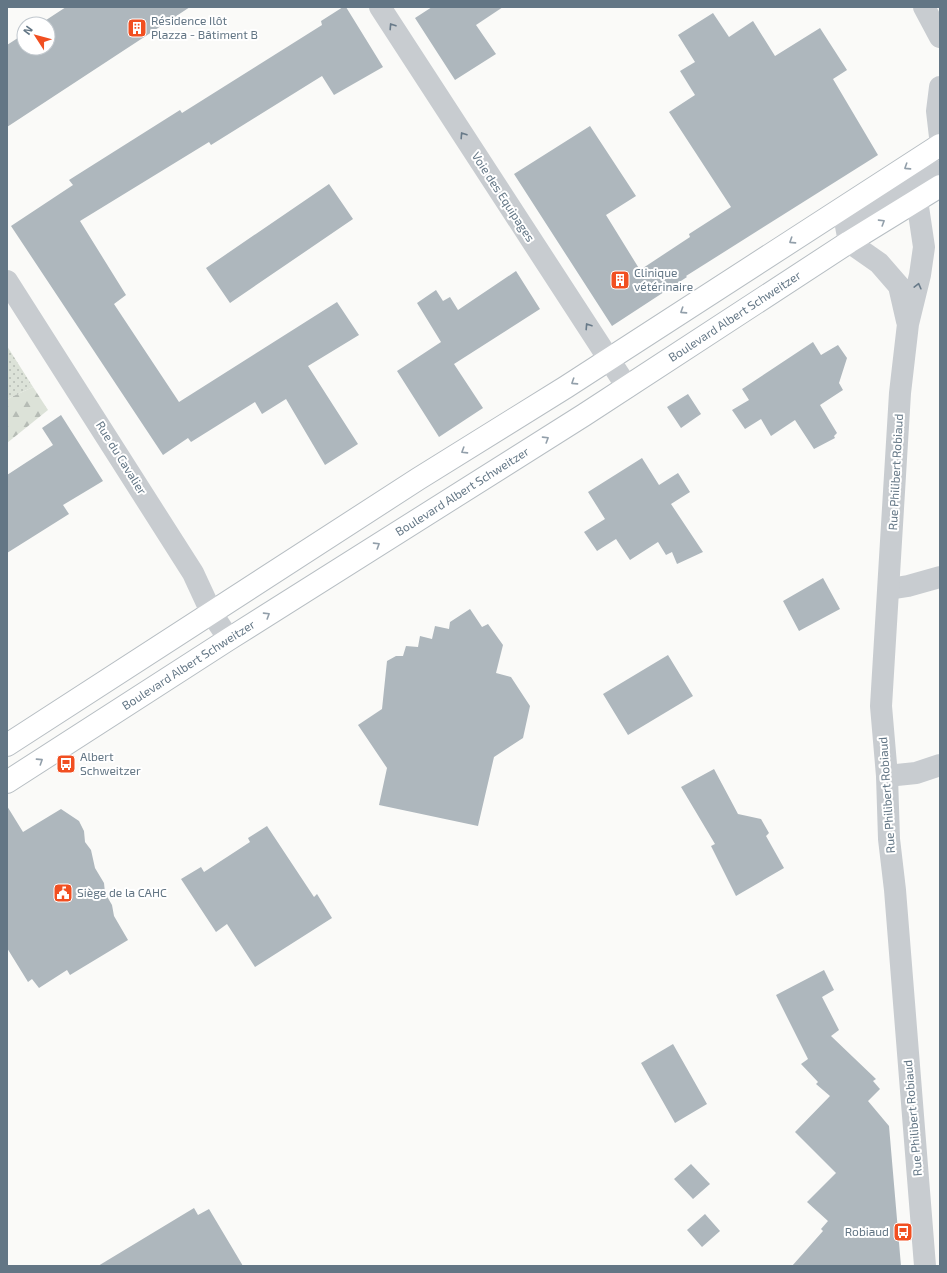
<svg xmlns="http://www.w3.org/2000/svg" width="947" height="1273" viewBox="0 0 947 1273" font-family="'Exo 2',sans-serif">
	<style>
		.grass { fill: url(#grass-dots) }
		.forest { fill: url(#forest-firs) }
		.building { fill: #aeb7bd }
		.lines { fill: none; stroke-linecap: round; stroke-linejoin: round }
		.secondary-casing { stroke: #b7bec3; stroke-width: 24 }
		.minor { stroke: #c8ccd0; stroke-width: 22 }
		.tertiary { stroke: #c8ccd0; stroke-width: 22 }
		.secondary { stroke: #fff; stroke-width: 22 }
		.oneway { stroke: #687a89 }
		.oneway2 { stroke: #929faa }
		.labels { text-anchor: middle; stroke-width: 4; stroke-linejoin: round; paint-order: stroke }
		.poi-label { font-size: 12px; fill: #637685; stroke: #fff; text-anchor: start }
		.street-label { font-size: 12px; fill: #637685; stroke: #fff }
	</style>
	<defs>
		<pattern id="grass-dots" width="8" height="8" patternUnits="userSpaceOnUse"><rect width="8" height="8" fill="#dce2d8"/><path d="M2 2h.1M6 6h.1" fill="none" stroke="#b6bcb5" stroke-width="1.8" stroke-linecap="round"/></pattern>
		<pattern id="forest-firs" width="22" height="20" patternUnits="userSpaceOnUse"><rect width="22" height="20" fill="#dce2d8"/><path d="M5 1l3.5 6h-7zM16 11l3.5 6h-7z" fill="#b6bcb5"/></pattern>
	</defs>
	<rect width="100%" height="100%" fill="#fafaf8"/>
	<!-- grass -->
	<path class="grass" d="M7,346L33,387L7,399Z"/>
	<!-- forest -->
	<path class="forest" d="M33,387L48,410L7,443V399Z"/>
	<!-- building -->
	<path class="building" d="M66,7H190L7,127V45L24,34V48H48V24H40Z
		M343,7H346L383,67L334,95L322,76L211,145L209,142L80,221L126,295L114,304L179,402L337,302L359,335L308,366L358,444L325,465L286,399L262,414L255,402L191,442L188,438L163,455L11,226L73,185L69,180L180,110L182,113L322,25L321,21Z
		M432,7H503L476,25L496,54L455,80L415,18Z
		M713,13L729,37L753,21L775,56L820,28L847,70L833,79L878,155L686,276L687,277L612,326L514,174L590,126L636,196L606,215L640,270L690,237L689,234L731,207L669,112L695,95L680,71L695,62L678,35Z
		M329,184L353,219L230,303L206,268Z
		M516,271L540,309L454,364L483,408L439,437L397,371L441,342L417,303L436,290L443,301L450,297L458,310Z
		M813,342L821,355L838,345L847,358L839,383L843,390L820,405L837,433L834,436L835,438L814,449L795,420L771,436L761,419L745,429L732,410L749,400L742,389Z
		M688,394L701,414L681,428L667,407Z
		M61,415L103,481L63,505L69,514L7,553V475L53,445L42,428Z
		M642,458L659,485L678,473L690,492L671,504L703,552L677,564L672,552L666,555L658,542L630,560L616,539L597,551L584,532L605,519L588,492Z
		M823,578L840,609L799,631L783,601Z
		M470,609L482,627L488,624L503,645L496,673L511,677L530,706L523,738L494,757L478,826L379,805L387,768L358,725L382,709L387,661L396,656H403L406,646L418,647L420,636L432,639L435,626L449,629L450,622Z
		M668,655L693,696L628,735L603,694Z
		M714,769L738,814L761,819L769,833L766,836L784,868L736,896L711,846L715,844L681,787Z
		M7,806L23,832L61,809L79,821L84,831L85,842L91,850L95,868L104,883L105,893L112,905L114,916L128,940L70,975L67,970L39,988L32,979L28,982L7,948Z
		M267,826L314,897L317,894L332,918L255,967L227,924L216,932L181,879L201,867L204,872L250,842L248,838Z
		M824,970L834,990L822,997L839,1030L831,1036L876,1079L873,1081L880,1089L868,1101L889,1126L901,1266H792L823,1231L821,1229L828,1221L807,1202L836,1173L795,1132L830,1096L816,1084L818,1082L801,1064L808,1059L776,995Z
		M673,1044L707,1104L675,1123L641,1063Z
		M691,1164L710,1184L693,1199L674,1179Z
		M194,1208L198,1215L209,1209L243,1266H98Z
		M705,1214L720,1231L702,1247L687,1230Z"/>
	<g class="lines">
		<defs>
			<g id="secondary">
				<path d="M7,745L418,479L566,387L940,145"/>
				<path id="s1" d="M7,782L229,639L584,415L849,242L940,186"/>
			</g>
		</defs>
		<!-- secondary casing -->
		<use href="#secondary" class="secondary-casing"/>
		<!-- minor -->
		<path class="minor" d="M380,7L627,387
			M924,7L940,37
			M940,87L937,111L940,137
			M7,281L193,573L212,614L229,639
			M889,589L908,586L940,577
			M887,776L916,773L940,765"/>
		<!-- tertiary -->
		<path class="tertiary" d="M846,226L849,242L879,263L899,286L907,321
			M846,226L927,174
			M925,1266L895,890L889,839L887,776L881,706L900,393L908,324L920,275L924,247L917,200L918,185L940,171"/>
		<!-- secondary -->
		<use href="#secondary" class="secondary"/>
	</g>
	<!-- one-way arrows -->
	<defs><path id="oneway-chevron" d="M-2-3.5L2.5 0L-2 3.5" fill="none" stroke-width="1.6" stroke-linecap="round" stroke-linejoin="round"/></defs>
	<g class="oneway">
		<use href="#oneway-chevron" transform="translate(392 26) rotate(-123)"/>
		<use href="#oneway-chevron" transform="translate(463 135) rotate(-123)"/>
		<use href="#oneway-chevron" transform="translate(918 286) rotate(-76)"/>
		<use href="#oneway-chevron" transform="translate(588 326) rotate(-123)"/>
	</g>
	<g class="oneway2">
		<use href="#oneway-chevron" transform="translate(907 167) rotate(147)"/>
		<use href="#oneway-chevron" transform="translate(882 222) rotate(-32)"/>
		<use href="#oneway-chevron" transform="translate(792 241) rotate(147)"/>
		<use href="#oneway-chevron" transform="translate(683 311) rotate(147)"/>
		<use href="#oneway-chevron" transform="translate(574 382) rotate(147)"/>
		<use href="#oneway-chevron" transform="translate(546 439) rotate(-32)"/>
		<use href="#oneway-chevron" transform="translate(464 451) rotate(148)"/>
		<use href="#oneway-chevron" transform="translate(377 545) rotate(-32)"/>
		<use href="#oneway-chevron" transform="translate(267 615) rotate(-32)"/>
		<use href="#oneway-chevron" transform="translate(40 761) rotate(-33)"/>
	</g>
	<!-- icons -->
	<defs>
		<symbol id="building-square" viewBox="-11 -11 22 22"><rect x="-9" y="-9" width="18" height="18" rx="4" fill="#f14f21" stroke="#fff"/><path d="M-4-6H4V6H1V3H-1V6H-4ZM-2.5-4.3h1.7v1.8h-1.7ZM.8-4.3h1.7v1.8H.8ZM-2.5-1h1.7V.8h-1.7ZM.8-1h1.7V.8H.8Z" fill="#fff"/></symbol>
		<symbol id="bus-square" viewBox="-11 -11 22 22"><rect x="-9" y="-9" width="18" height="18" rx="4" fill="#f14f21" stroke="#fff"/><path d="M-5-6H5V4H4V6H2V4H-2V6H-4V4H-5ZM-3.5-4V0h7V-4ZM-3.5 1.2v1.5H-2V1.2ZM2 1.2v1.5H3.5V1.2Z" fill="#fff"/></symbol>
		<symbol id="civic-square" viewBox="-11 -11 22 22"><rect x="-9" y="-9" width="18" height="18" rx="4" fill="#f14f21" stroke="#fff"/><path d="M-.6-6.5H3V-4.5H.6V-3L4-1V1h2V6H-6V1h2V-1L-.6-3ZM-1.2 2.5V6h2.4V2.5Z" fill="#fff"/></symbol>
	</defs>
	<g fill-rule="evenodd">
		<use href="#building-square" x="126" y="17" width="22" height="22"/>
		<use href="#building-square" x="609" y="269" width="22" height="22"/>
		<use href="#bus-square" x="55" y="753" width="22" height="22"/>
		<use href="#civic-square" x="52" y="882" width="22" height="22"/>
		<use href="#bus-square" x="892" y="1221" width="22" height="22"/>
	</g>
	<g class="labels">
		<!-- poi labels -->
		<g class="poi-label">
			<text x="151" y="25">Résidence Ilôt<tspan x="151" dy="14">Plazza - Bâtiment B</tspan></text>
			<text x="634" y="277">Clinique<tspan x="634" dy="14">vétérinaire</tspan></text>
			<text x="80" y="761">Albert<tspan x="80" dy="14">Schweitzer</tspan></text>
			<text x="77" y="897">Siège de la CAHC</text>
			<text x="889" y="1236" text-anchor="end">Robiaud</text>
		</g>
		<!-- street labels -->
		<g class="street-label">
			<text transform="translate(503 197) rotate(57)" y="4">Voie des Equipages</text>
			<text dy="4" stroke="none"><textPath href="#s1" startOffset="864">Boulevard Albert Schweitzer</textPath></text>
			<text transform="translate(121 458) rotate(58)" y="4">Rue du Cavalier</text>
			<text transform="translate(896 472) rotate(-87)" y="4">Rue Philibert Robiaud</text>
			<text dy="4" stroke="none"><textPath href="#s1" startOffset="540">Boulevard Albert Schweitzer</textPath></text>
			<text dy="4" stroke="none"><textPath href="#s1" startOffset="216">Boulevard Albert Schweitzer</textPath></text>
			<text transform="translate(887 795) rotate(-94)" y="4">Rue Philibert Robiaud</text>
			<text transform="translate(913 1118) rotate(-95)" y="4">Rue Philibert Robiaud</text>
		</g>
	</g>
	<!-- border -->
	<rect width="947" height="1273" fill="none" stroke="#637685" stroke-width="16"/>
	<!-- north arrow -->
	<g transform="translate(36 36) rotate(306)"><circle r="19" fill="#ffffff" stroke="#c1c8ce"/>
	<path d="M0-3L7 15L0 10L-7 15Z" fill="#f14f21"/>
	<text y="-6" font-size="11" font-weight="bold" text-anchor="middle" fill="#637685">N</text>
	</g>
</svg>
